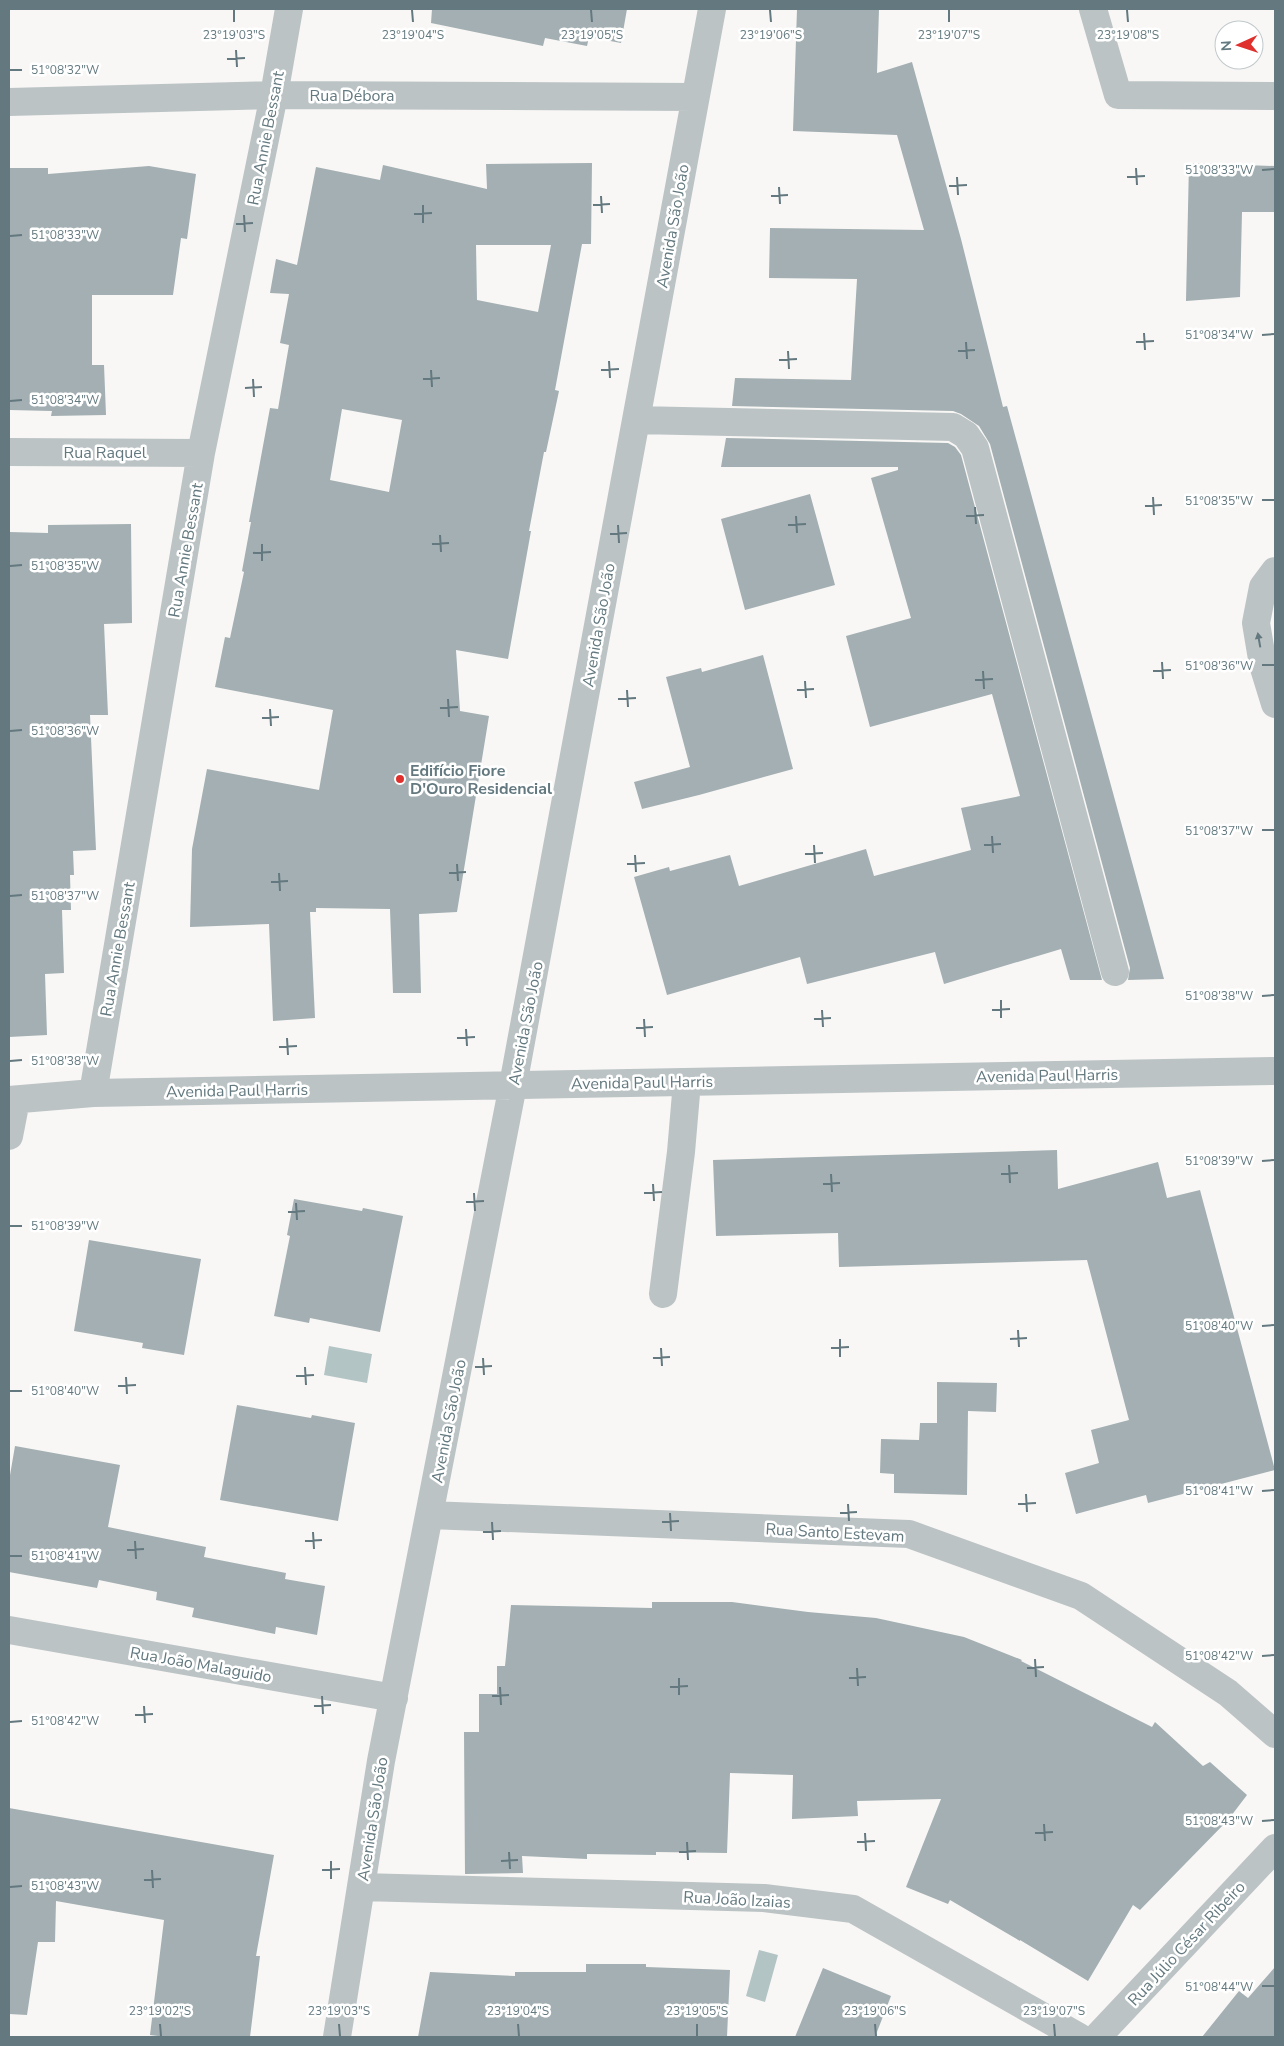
<svg xmlns="http://www.w3.org/2000/svg" width="1284" height="2046" viewBox="0 0 1284 2046" font-family="'Nunito Sans',sans-serif">
	<style>
		.water { fill: #b3c4c5 }
		.building { fill: #a3afb2; fill-rule: evenodd }
		.lines { fill: none; stroke-linecap: round; stroke-linejoin: round }
		.minor { stroke: #bcc3c5; stroke-width: 28 }
		.oneway { fill: #63797f }
		.ticks { fill: none; stroke: #63797f; stroke-width: 2 }
		.poi-dot { fill: #df302d; stroke: #fff; stroke-width: 2 }
		.labels { text-anchor: middle; stroke-width: 5; stroke-linejoin: round; paint-order: stroke }
		.street-label { font-size: 16px; fill: #63797f; stroke: #fff }
		.poi-label { font-size: 16px; font-weight: bold; fill: #63797f; stroke: #fff; text-anchor: start }
		.ticks-label { font-size: 12px; text-anchor: middle; fill: #63797f; stroke: #fff; stroke-width: 5; stroke-linejoin: round; paint-order: stroke }
	</style>
	<rect width="100%" height="100%" fill="#f8f7f5"/>
	<!-- water -->
	<path class="water" d="M329,1346L372,1354L367,1383L324,1375Z
		M759,1950L778,1955L765,2002L746,1996Z"/>
	<!-- building -->
	<path class="building" d="M432,9H627L621,43L589,37L587,46L545,38L543,46L431,23Z
		M797,9H879L877,73L912,62L961,239L1003,407L1007,406L1164,979L1128,980L1130,968L990,444L979,426L961,414L953,411L732,406L735,378L851,380L857,279L769,278L770,228L924,230L897,135L793,131Z
		M592,163L591,244H582L555,390L559,391L546,452H544L529,531H531L508,659L456,650L460,711L489,716L457,912L419,914L421,993H393L390,909L316,908V912H310L315,1018L273,1021L269,924L190,927L192,849L207,769L319,790L333,710L215,687L225,637L230,638L244,572L242,571L251,522H249L270,408L278,409L289,345L280,343L289,294L270,293L276,259L297,265L316,167L380,180L383,165L487,189L486,164ZM476,245H551L538,312L477,300ZM342,409L402,420L389,492L330,480Z
		M1189,163L1275,166V212H1242L1240,297L1186,301Z
		M149,166L196,174L187,239L181,238L173,295H92V365H104L106,415L51,416L52,411L9,410V168H48V174Z
		M726,438L948,443L955,447L961,455L1102,980H1070L1061,949L944,984L935,952L807,984L800,957L667,995L634,877L669,867L670,871L730,855L739,886L866,849L874,876L971,850L961,808L1020,796L992,694L870,727L846,636L911,618L871,478L898,470V467H721Z
		M810,494L835,585L745,610L721,519Z
		M131,524L132,623L104,624L108,715H90L96,850L73,851L74,875H70L71,910H62L64,973L45,974L47,1035L9,1037V532L48,533V525Z
		M763,655L793,769L699,795L642,809L634,782L690,767L666,677L701,668L702,672Z
		M1057,1150L1058,1189L1158,1162L1167,1198L1200,1190L1275,1470L1148,1503L1146,1495L1076,1514L1065,1473L1099,1463L1091,1430L1129,1420L1087,1260L839,1267L838,1233L716,1236L713,1160Z
		M294,1199L362,1211L363,1208L403,1216L380,1332L310,1318L309,1323L274,1316L290,1236L287,1235Z
		M89,1240L201,1259L184,1355L142,1348L143,1343L74,1331Z
		M937,1382L997,1383L996,1412L968,1411L967,1495L894,1493V1474L880,1473L881,1439L919,1440L920,1423H937Z
		M237,1405L311,1418L312,1415L355,1423L338,1521L220,1500Z
		M15,1446L120,1465L108,1527L206,1547L204,1557L286,1573L285,1579L325,1586L317,1635L276,1627L275,1634L192,1617L194,1608L156,1600L157,1592L99,1580L97,1588L9,1572V1481Z
		M652,1602H732L808,1612L876,1618L964,1637L1022,1660L1021,1661L1152,1727L1155,1722L1203,1766L1210,1762L1247,1795L1228,1820L1140,1910L1133,1905L1088,1981L1020,1940V1941L950,1900L948,1904L906,1887L941,1799L857,1801L858,1816L792,1819L793,1775L730,1773L727,1853L656,1852V1855L587,1854V1859L522,1856L523,1873L465,1874L464,1732H479V1694H497V1666H505L511,1605L652,1608Z
		M9,1808L274,1855L256,1956H260L250,2037H166L150,2035L164,1920L56,1901L55,1942H38L27,2015L9,2014Z
		M586,1964H646V1967L730,1970L727,2037H418L430,1972L515,1976V1972H586Z
		M1275,1967V2037H1202L1239,1991L1248,1998Z
		M823,1968L891,1996L875,2037H795Z"/>
	<g class="lines">
		<!-- minor -->
		<path class="minor" d="M1093,9L1118,95L1275,96
			M9,102L274,95L695,97
			M636,420L953,427L966,435L975,448L1115,972
			M9,452L201,453
			M1275,571L1263,587L1256,623L1263,665L1275,704
			M93,1093L201,453L274,95L289,9
			M9,1100L93,1093L1275,1071
			M9,1136L16,1100
			M663,1294L681,1152L687,1082
			M430,1515L909,1534L1081,1596L1228,1693L1275,1734
			M9,1630L394,1698
			M361,1887L764,1898L853,1909L1079,2037
			M337,2037L381,1761L513,1085L712,9
			M1097,2037L1275,1848"/>
	</g>
	<!-- one-way arrows -->
	<defs><path id="oneway-solid" d="M-6-.8H1V-3.2L6.5 0L1 3.2V.8H-6Z" transform="scale(1.25)"/></defs>
	<use class="oneway" href="#oneway-solid" transform="translate(1259 640) rotate(-100)"/>
	<!-- ticks -->
	<path class="ticks" d="M234,10V22M412,10L413,22M591,10L592,22M770,10L771,22M949,10V22M1127,10L1128,22M236,50L237,67M227,59L245,58M10,70H22M1136,168L1137,185M1262,170L1274,169M957,177L958,195M1127,177L1145,176M949,186L967,185M779,187L780,204M601,196L602,213M771,196L788,195M423,205V223M593,205L610,204M414,214L432,213M244,215L245,232M236,224L253,223M10,236L22,235M1144,333L1145,350M1262,335L1274,334M966,342L967,359M1136,342L1154,341M788,351L789,369M958,351L975,350M779,360L797,359M609,361L610,378M431,370L432,387M601,370L619,369M253,379L254,397M423,379L440,378M245,388L262,387M10,401L22,400M1153,497L1154,515M1262,500H1274M1145,506L1162,505M975,507L976,524M796,516L797,533M966,516L984,515M618,525L619,543M788,525L806,524M610,534L627,533M440,535L441,552M262,544V561M432,544L449,543M253,553L271,552M10,566L22,565M1162,662L1163,679M1262,665H1274M983,671L984,689M1153,671L1171,670M975,680L993,679M805,681L806,698M627,690L628,707M797,690L814,689M448,699L449,717M618,699L636,698M440,708L458,707M270,709L271,726M262,718L279,717M10,731L22,730M1262,830H1274M992,836L993,853M814,845L815,863M984,845L1001,844M805,854L823,853M635,855L636,872M457,864L458,881M627,864L645,863M279,873L280,891M449,873L466,872M271,882L288,881M10,896L22,895M1262,996L1274,995M1001,1000V1018M822,1010L823,1027M992,1010L1010,1009M644,1019L645,1037M814,1019L831,1018M636,1028L653,1027M466,1029L467,1046M287,1038L288,1055M457,1038L475,1037M279,1047L297,1046M10,1061L22,1060M1262,1161L1274,1160M1009,1165L1010,1183M831,1174L832,1192M1001,1174L1018,1173M653,1184L654,1201M823,1184L840,1183M474,1193L475,1211M644,1193L662,1192M466,1202L484,1201M296,1203L297,1220M288,1212L305,1211M10,1226H22M1262,1326L1274,1325M1018,1330L1019,1347M840,1339V1357M1010,1339L1027,1338M661,1348L662,1366M831,1348L849,1347M483,1358L484,1375M653,1358L670,1357M305,1367L306,1385M475,1367L492,1366M296,1376L314,1375M126,1377L127,1394M118,1386L136,1385M10,1391H22M1262,1491L1274,1490M1026,1494L1027,1512M848,1504L849,1521M1018,1504L1036,1503M670,1513L671,1531M840,1513L857,1512M492,1522L493,1540M662,1522L679,1521M313,1532L314,1549M483,1532L501,1531M135,1541L136,1559M305,1541L322,1540M127,1550L144,1549M10,1556H22M1262,1656L1274,1655M1035,1659L1036,1677M857,1668L858,1686M1027,1668L1044,1667M679,1678V1695M849,1678L866,1677M500,1687L501,1705M670,1687L688,1686M322,1696L323,1714M492,1696L509,1695M144,1706L145,1723M314,1706L331,1705M135,1715L153,1714M10,1722L22,1721M1262,1821L1274,1820M1044,1824L1045,1841M865,1833L866,1851M1035,1833L1053,1832M687,1842L688,1860M857,1842L875,1841M509,1852L510,1869M679,1852L696,1851M331,1861V1879M501,1861L518,1860M152,1870L153,1888M322,1870L340,1869M144,1880L161,1879M10,1887L22,1886M1262,1986H1274M160,2024L161,2036M339,2024L340,2036M518,2024L519,2036M697,2024V2036M875,2024L876,2036M1054,2024L1055,2036"/>
	<!-- markers -->
	<circle class="poi-dot" cx="400" cy="779" r="5"/>
	<g class="labels">
		<!-- street labels -->
		<g class="street-label">
			<text x="352" y="101">Rua Débora</text>
			<text transform="translate(265 138) rotate(-79)" y="6">Rua Annie Bessant</text>
			<text transform="translate(672 226) rotate(-80)" y="6">Avenida São João</text>
			<text x="105" y="458">Rua Raquel</text>
			<text transform="translate(185 550) rotate(-80)" y="6">Rua Annie Bessant</text>
			<text transform="translate(598 625) rotate(-80)" y="6">Avenida São João</text>
			<text transform="translate(117 949) rotate(-80)" y="6">Rua Annie Bessant</text>
			<text transform="translate(525 1023) rotate(-79)" y="6">Avenida São João</text>
			<text transform="translate(1047 1075) rotate(-1)" y="6">Avenida Paul Harris</text>
			<text transform="translate(642 1082) rotate(-1)" y="6">Avenida Paul Harris</text>
			<text transform="translate(237 1090) rotate(-1)" y="6">Avenida Paul Harris</text>
			<text transform="translate(448 1421) rotate(-79)" y="6">Avenida São João</text>
			<text transform="translate(835 1532) rotate(3)" y="6">Rua Santo Estevam</text>
			<text transform="translate(201 1664) rotate(10)" y="6">Rua João Malaguido</text>
			<text transform="translate(372 1819) rotate(-81)" y="6">Avenida São João</text>
			<text transform="translate(737 1899) rotate(3)" y="6">Rua João Izaias</text>
			<text transform="translate(1186 1943) rotate(-47)" y="6">Rua Júlio César Ribeiro</text>
		</g>
		<!-- poi labels -->
		<g class="poi-label">
			<text x="410" y="776">Edifício Fiore<tspan x="410" dy="18">D'Ouro Residencial</tspan></text>
		</g>
	</g>
	<g class="ticks-label">
		<text x="234" y="39">23°19'03"S</text>
		<text x="413" y="39">23°19'04"S</text>
		<text x="592" y="39">23°19'05"S</text>
		<text x="771" y="39">23°19'06"S</text>
		<text x="949" y="39">23°19'07"S</text>
		<text x="1128" y="39">23°19'08"S</text>
		<text x="65" y="74">51°08'32"W</text>
		<text x="1219" y="174">51°08'33"W</text>
		<text x="65" y="239">51°08'33"W</text>
		<text x="1219" y="339">51°08'34"W</text>
		<text x="65" y="404">51°08'34"W</text>
		<text x="1219" y="505">51°08'35"W</text>
		<text x="65" y="570">51°08'35"W</text>
		<text x="1219" y="670">51°08'36"W</text>
		<text x="65" y="735">51°08'36"W</text>
		<text x="1219" y="835">51°08'37"W</text>
		<text x="65" y="900">51°08'37"W</text>
		<text x="1219" y="1000">51°08'38"W</text>
		<text x="65" y="1065">51°08'38"W</text>
		<text x="1219" y="1165">51°08'39"W</text>
		<text x="65" y="1230">51°08'39"W</text>
		<text x="1219" y="1330">51°08'40"W</text>
		<text x="65" y="1395">51°08'40"W</text>
		<text x="1219" y="1495">51°08'41"W</text>
		<text x="65" y="1560">51°08'41"W</text>
		<text x="1219" y="1660">51°08'42"W</text>
		<text x="65" y="1725">51°08'42"W</text>
		<text x="1219" y="1825">51°08'43"W</text>
		<text x="65" y="1890">51°08'43"W</text>
		<text x="1219" y="1991">51°08'44"W</text>
		<text x="160" y="2015">23°19'02"S</text>
		<text x="339" y="2015">23°19'03"S</text>
		<text x="518" y="2015">23°19'04"S</text>
		<text x="697" y="2015">23°19'05"S</text>
		<text x="875" y="2015">23°19'06"S</text>
		<text x="1054" y="2015">23°19'07"S</text>
	</g>
	<!-- border -->
	<rect width="1284" height="2046" fill="none" stroke="#63797f" stroke-width="20"/>
	<!-- north arrow -->
	<g transform="translate(1239 45) rotate(267)"><circle r="24" fill="#ffffff" stroke="#c1c9cc"/>
	<path d="M0-4L9 19L0 12L-9 19Z" fill="#df302d"/>
	<text y="-8" font-size="14" font-weight="bold" text-anchor="middle" fill="#63797f">N</text>
	</g>
</svg>
